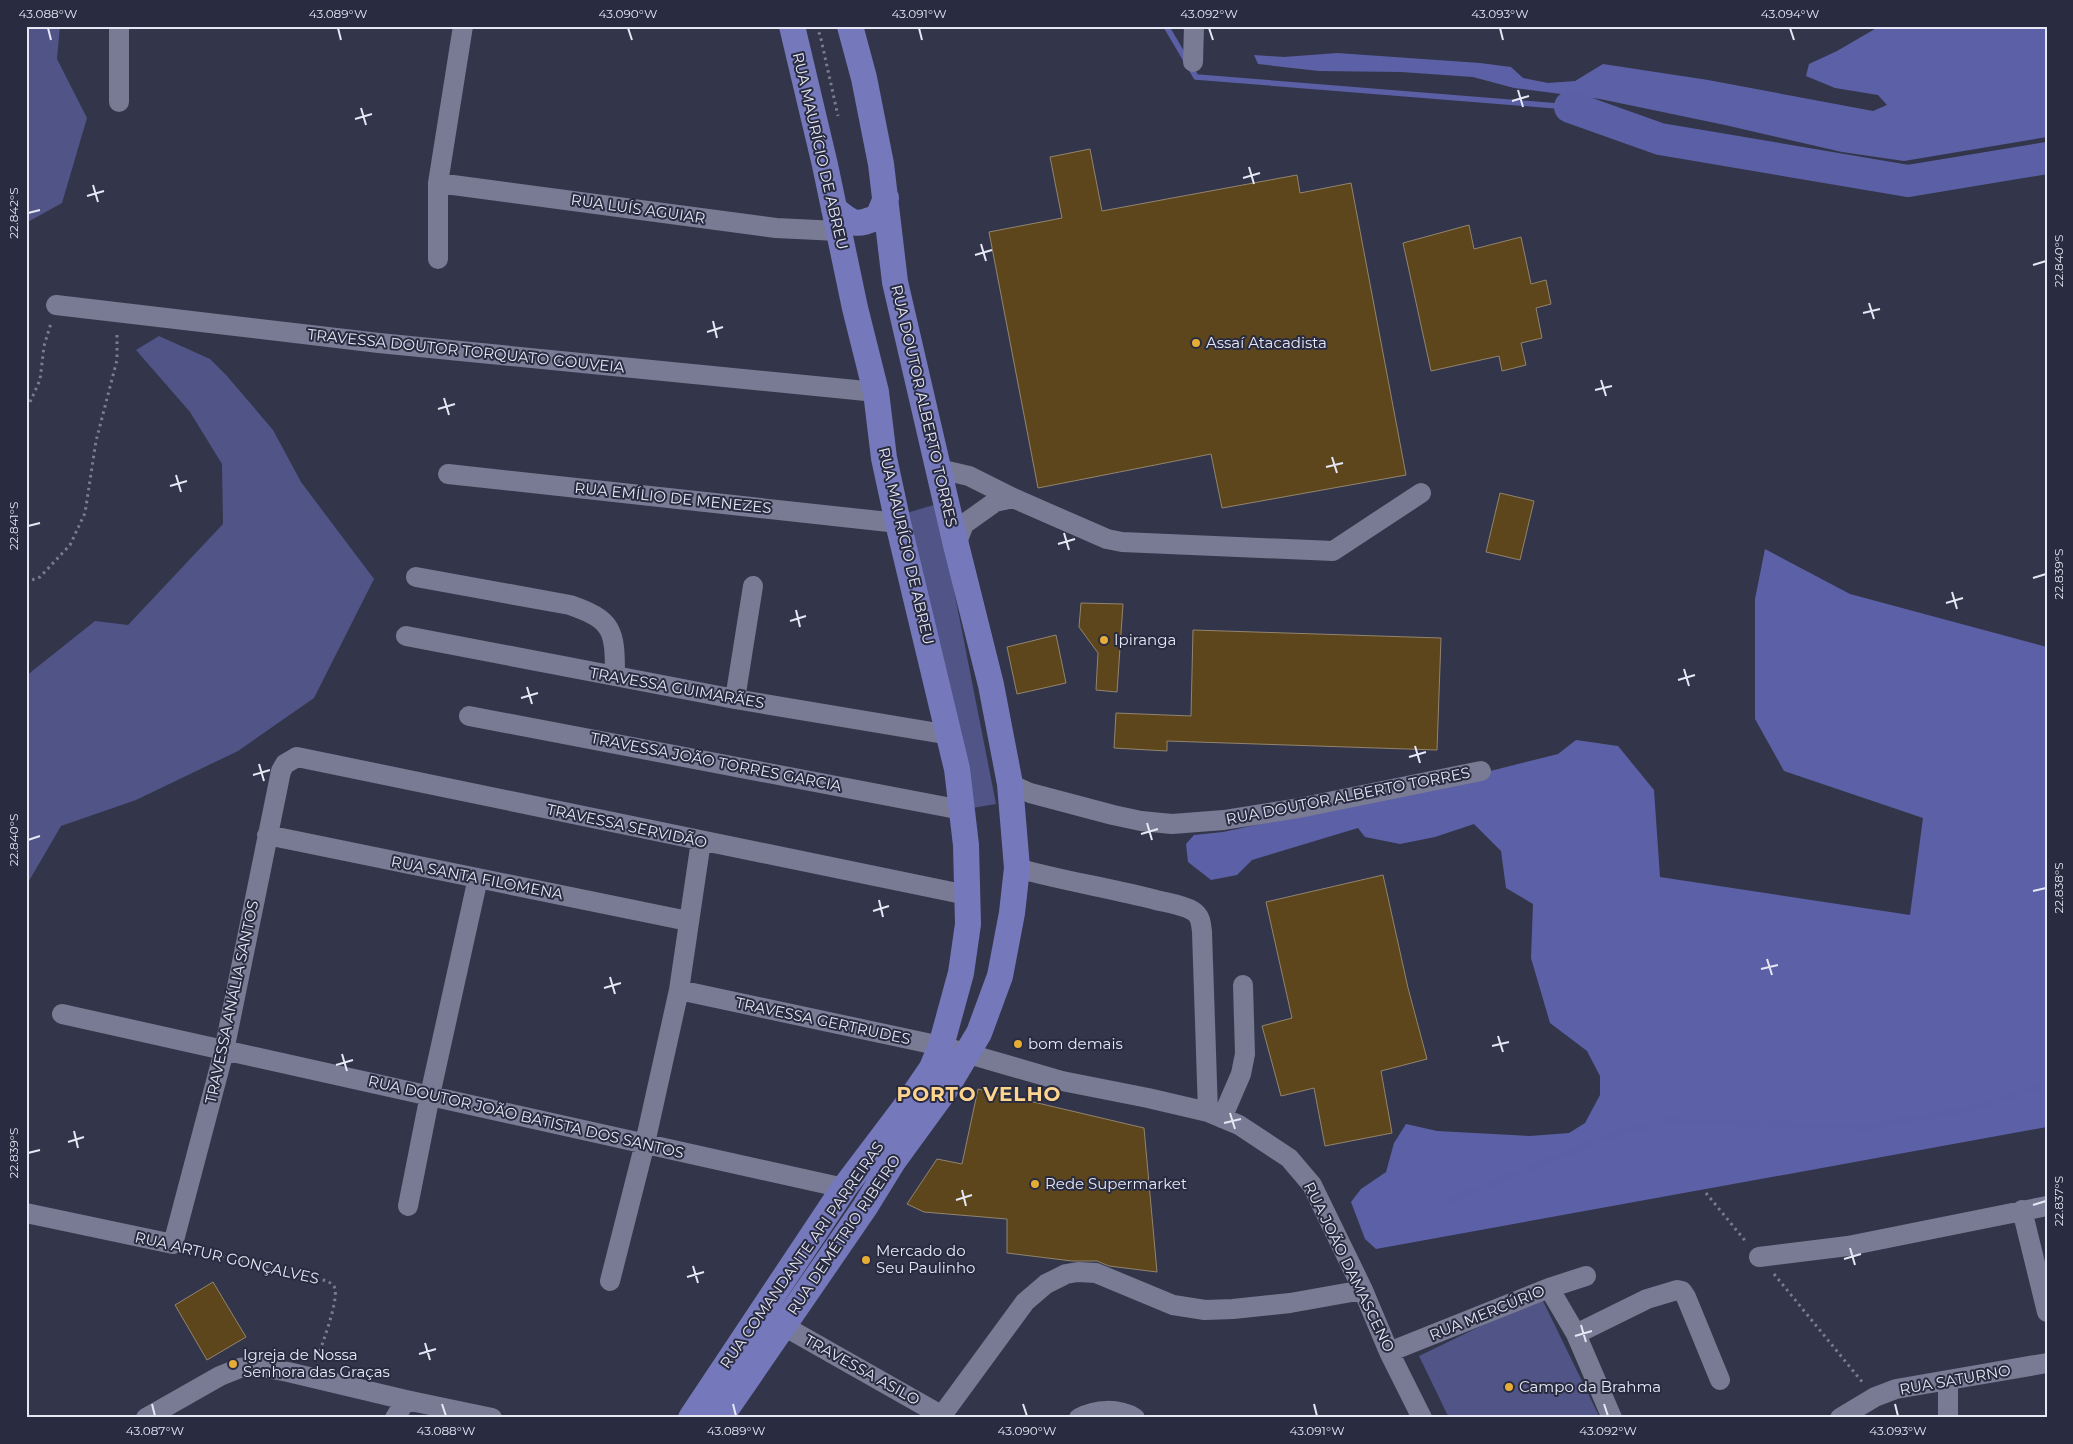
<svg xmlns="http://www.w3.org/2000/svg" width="2073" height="1444" viewBox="0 0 2073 1444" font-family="Montserrat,sans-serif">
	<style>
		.green { fill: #505486 }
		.forest { fill: #5c60a6 }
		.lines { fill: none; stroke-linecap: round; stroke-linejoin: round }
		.stream { stroke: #5b60a6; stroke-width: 5.5 }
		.river { stroke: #5b60a6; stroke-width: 32 }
		.building { fill: #5d461c; stroke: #92846e }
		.path { stroke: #7a7d8e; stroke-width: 3; stroke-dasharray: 2.5 4; stroke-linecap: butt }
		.minor { stroke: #787b93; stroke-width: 20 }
		.major { stroke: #7579bc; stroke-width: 26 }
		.ticks { fill: none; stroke: #e5e7f4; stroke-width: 2 }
		.poi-dot { fill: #e6ad36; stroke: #292b40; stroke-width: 2 }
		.labels { text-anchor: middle; stroke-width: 4; stroke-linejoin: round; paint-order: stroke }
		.street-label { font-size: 15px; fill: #e5e7f4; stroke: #292b40 }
		.poi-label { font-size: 15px; fill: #e5e7f4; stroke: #292b40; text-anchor: start }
		.district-label { font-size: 20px; font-weight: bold; letter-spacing: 1px; fill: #fed58e; stroke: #292b40 }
		.neatline { fill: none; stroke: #e5e7f4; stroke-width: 2 }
		.ticks-label { font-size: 12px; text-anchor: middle; fill: #e5e7f4 }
	</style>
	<rect width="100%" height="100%" fill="#33364a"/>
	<!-- green -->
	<path class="green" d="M26,26H60L57,59L87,118L62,203L26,223Z
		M159,336L210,359L227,376L273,430L301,482L374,579L314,698L238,751L136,800L61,826L26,886V676L95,621L128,625L223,524L222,464L190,412L136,350Z
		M937,504L996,804L972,808L903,514Z
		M1541,1297L1600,1418H1449L1419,1356Z"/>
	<!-- forest -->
	<path class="forest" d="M1880,26H2047V137L1904,161L1842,152L1725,125L1600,99L1514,88L1473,77L1401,72L1319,71L1258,64L1254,55L1284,57L1337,53L1480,63L1511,67L1523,78L1548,83L1575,81L1603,64L1708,80L1873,111L1887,105L1878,95L1835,88L1806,76L1809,64L1837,51Z
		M1765,549L1850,594L2047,647V1127L1376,1249L1365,1239L1351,1202L1361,1189L1386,1172L1394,1143L1406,1124L1437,1131L1530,1136L1569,1133L1585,1123L1600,1095V1076L1587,1051L1550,1023L1531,958L1533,904L1506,888L1501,851L1474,824L1435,837L1400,844L1365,837L1358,828L1252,860L1237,875L1211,880L1188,862L1186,844L1194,835L1223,832L1403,793L1558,754L1576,740L1618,746L1654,790L1660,877L1910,915L1923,818L1784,771L1755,719V599Z"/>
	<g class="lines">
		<!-- stream -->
		<path class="stream" d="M1166,26L1196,77L1570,107
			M1451,1200L1617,1133L1668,1121L1866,1127L1971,1109L2035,1088L2047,1086"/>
		<!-- river -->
		<path class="river" d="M1570,107L1660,139L1908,181L2047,158"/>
	</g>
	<!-- building -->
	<path class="building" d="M1090,149L1102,211L1297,175L1300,193L1351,183L1406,475L1222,508L1211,454L1038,488L989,232L1062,218L1050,157Z
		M1469,225L1474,249L1521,237L1531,284L1546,280L1551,304L1536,308L1542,338L1521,343L1526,365L1502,371L1499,356L1431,371L1403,243Z
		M1500,493L1534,501L1520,560L1486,552Z
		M1081,603L1123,604L1117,692L1096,690L1098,653L1079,627Z
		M1193,630L1441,638L1437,750L1167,741V751L1114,748L1116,713L1191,716Z
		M1056,635L1066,683L1017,694L1007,647Z
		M1383,875L1408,988L1427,1059L1381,1071L1392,1133L1325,1146L1314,1088L1281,1096L1262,1026L1292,1018L1266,902Z
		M978,1089L1144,1128L1157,1272L1109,1266L1097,1261H1072L1007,1253V1219L924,1212L907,1204L937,1159L962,1164Z
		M213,1282L246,1337L207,1360L175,1305Z"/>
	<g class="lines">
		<!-- path -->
		<path class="path" d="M817,26L821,39L838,116
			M30,402L40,380L44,346L51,323
			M26,582L40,577L70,545L85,513L96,441L117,360V331
			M1706,1193L1747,1243
			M190,1248L327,1281C330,1283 334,1284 335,1289C338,1303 322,1344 317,1360
			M1774,1274L1863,1383"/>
		<!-- minor -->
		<path class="minor" d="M1193,62L1194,26
			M119,102V26
			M438,183L776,228L838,231
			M438,259V183L463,26
			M56,305L379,343L876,392
			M939,469L969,476L1013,498L1107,539L1122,542L1333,551L1421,493
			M448,474L898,523
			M956,545L964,524L995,502L1013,498
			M416,577L570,605C613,620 615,630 615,675
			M406,636L735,699L950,735
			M735,699L753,586
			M469,716L962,810
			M1010,784L1030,793L1113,815L1141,821L1172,824L1224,820L1299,808L1481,771
			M267,835L688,921
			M1017,868C1063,881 1110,888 1156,900C1168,903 1183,905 1193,911C1201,916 1201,924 1202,932L1208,1112
			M679,990L941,1046L1062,1081L1148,1098L1208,1112L1239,1125L1289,1158L1312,1185L1363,1290L1389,1352L1422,1418
			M62,1014L844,1188
			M1222,1118L1241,1074L1245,1054L1243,985
			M408,1206L430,1095L478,878
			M2022,1210L2047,1312
			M26,1213L173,1244L224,1051L281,771L285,764L297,757L967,895
			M1759,1257L1848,1246L2047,1206
			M610,1281L645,1143L679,990L701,841
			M1549,1288L1576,1334L1612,1418
			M782,1325L946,1418
			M1576,1334L1647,1299L1677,1290L1682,1291L1686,1297L1720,1380
			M1389,1352L1549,1288L1586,1276
			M146,1418L220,1376L240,1368L256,1366L288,1372L406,1400L492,1418
			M395,1418L406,1400
			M940,1418L1025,1302L1046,1284L1066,1274L1078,1272L1096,1273L1173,1305L1205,1310L1233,1309L1290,1303L1363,1290
			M1079,1418C1096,1409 1118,1408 1135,1418
			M1840,1418L1875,1397L1896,1389L2047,1363
			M1948,1418V1381"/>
		<!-- major -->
		<path class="major" d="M834,209C853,224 854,227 878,217L886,198
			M691,1418L844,1188L906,1106L932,1068L941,1046L961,973L968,924L966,845L957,769L898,523L884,458L876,392L855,308L825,165L792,26
			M720,1418L865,1207L894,1160L945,1090L979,1033L1000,976L1012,913L1017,868L1010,784L991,685L956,545L895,282L881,164L864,78L850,26"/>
	</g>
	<!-- ticks -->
	<path class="ticks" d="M48,28L51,40M338,28L341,40M628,28L632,40M919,28L922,40M1209,28L1213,40M1500,28L1503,40M1790,28L1794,40M1518,90L1523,107M1512,101L1529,96M361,108L366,125M355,119L372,114M1249,167L1254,184M1243,178L1260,173M93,185L98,202M87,196L104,191M28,213L40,210M981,244L986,261M975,255L992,250M2033,265L2046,261M1869,303L1874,319M1863,313L1880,309M713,321L717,338M707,332L723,327M1601,380L1606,396M1595,390L1612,386M444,398L449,415M438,409L455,404M1332,457L1337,473M1326,467L1343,463M176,475L181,492M170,486L187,481M28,526L40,523M1064,533L1069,550M1058,544L1075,539M2033,578L2046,574M1952,592L1957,609M1946,603L1963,598M796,610L800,627M790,621L806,616M1684,669L1689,686M1678,680L1695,675M527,687L532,704M521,698L538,693M1415,746L1420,763M1409,757L1426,752M259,764L264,781M253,775L270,770M1147,823L1152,840M1141,834L1158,829M28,840L40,836M2033,891L2046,888M879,900L883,917M873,911L889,906M1767,959L1772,975M1761,969L1778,965M610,977L615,994M604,988L621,983M1498,1036L1503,1052M1492,1046L1509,1042M342,1054L347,1071M336,1065L353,1060M1230,1113L1235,1129M1224,1123L1241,1119M74,1131L78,1148M68,1142L84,1137M28,1153L40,1150M962,1190L966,1206M956,1200L972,1195M2033,1205L2046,1201M1850,1248L1855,1265M1844,1259L1861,1254M693,1266L698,1283M687,1277L704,1272M1581,1325L1586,1342M1575,1336L1592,1331M425,1343L430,1360M419,1354L436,1349M152,1404L155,1416M442,1404L446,1416M733,1404L736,1416M1023,1404L1027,1416M1314,1404L1317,1416M1604,1404L1608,1416M1895,1404L1898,1416"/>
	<!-- markers -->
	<g class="poi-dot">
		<circle cx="1196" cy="343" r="5"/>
		<circle cx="1104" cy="640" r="5"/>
		<circle cx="1018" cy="1044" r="5"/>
		<circle cx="1035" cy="1184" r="5"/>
		<circle cx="866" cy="1260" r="5"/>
		<circle cx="233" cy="1364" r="5"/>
		<circle cx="1509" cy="1387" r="5"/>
	</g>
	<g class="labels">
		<!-- street labels -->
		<g class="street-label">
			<text transform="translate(820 151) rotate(77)" y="5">RUA MAURÍCIO DE ABREU</text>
			<text transform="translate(638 209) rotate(8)" y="5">RUA LUÍS AGUIAR</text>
			<text transform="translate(466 351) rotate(6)" y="5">TRAVESSA DOUTOR TORQUATO GOUVEIA</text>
			<text transform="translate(924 406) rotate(77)" y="5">RUA DOUTOR ALBERTO TORRES</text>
			<text transform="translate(673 498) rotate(6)" y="5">RUA EMÍLIO DE MENEZES</text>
			<text transform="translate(906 546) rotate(77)" y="5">RUA MAURÍCIO DE ABREU</text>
			<text transform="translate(677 688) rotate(10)" y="5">TRAVESSA GUIMARÃES</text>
			<text transform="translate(716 762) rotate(11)" y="5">TRAVESSA JOÃO TORRES GARCIA</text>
			<text transform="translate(1348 796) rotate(-11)" y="5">RUA DOUTOR ALBERTO TORRES</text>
			<text transform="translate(627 826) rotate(12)" y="5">TRAVESSA SERVIDÃO</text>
			<text transform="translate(477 878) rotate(11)" y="5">RUA SANTA FILOMENA</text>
			<text transform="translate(232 1002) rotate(-78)" y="5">TRAVESSA ANÁLIA SANTOS</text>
			<text transform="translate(823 1021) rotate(12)" y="5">TRAVESSA GERTRUDES</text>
			<text transform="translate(526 1117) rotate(13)" y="5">RUA DOUTOR JOÃO BATISTA DOS SANTOS</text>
			<text transform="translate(844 1235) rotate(-56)" y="5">RUA DEMÉTRIO RIBEIRO</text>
			<text transform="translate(802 1255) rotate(-55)" y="5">RUA COMANDANTE ARI PARREIRAS</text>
			<text transform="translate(227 1258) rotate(13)" y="5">RUA ARTUR GONÇALVES</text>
			<text transform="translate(1349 1267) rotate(64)" y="5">RUA JOÃO DAMASCENO</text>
			<text transform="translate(1487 1313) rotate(-22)" y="5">RUA MERCÚRIO</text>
			<text transform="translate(862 1370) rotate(29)" y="5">TRAVESSA ASILO</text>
			<text transform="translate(1955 1380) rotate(-10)" y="5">RUA SATURNO</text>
		</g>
		<!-- poi labels -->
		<g class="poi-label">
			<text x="1206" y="348">Assaí Atacadista</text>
			<text x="1114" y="645">Ipiranga</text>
			<text x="1028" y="1049">bom demais</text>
			<text x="1045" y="1189">Rede Supermarket</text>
			<text x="876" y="1256">Mercado do<tspan x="876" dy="17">Seu Paulinho</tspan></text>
			<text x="243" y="1360">Igreja de Nossa<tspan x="243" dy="17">Senhora das Graças</tspan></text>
			<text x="1519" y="1392">Campo da Brahma</text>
		</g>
		<!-- district labels -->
		<g class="district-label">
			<text x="979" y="1101">PORTO VELHO</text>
		</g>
	</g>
	<!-- border -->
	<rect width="2073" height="1444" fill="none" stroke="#292b40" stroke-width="55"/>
	<rect x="28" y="28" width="2018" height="1388" class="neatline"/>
	<g class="ticks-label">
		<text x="48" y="18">43.088°W</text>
		<text x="338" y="18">43.089°W</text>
		<text x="628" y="18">43.090°W</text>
		<text x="919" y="18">43.091°W</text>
		<text x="1209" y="18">43.092°W</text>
		<text x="1500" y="18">43.093°W</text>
		<text x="1790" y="18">43.094°W</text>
		<text transform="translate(14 213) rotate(-90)" y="4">22.842°S</text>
		<text transform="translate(2059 261) rotate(-90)" y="4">22.840°S</text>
		<text transform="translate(14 526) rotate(-90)" y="4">22.841°S</text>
		<text transform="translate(2059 574) rotate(-90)" y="4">22.839°S</text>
		<text transform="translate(14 840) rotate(-90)" y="4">22.840°S</text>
		<text transform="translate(2059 888) rotate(-90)" y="4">22.838°S</text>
		<text transform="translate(14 1153) rotate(-90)" y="4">22.839°S</text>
		<text transform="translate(2059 1201) rotate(-90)" y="4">22.837°S</text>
		<text x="155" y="1435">43.087°W</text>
		<text x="446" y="1435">43.088°W</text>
		<text x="736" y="1435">43.089°W</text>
		<text x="1027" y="1435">43.090°W</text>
		<text x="1317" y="1435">43.091°W</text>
		<text x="1608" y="1435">43.092°W</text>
		<text x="1898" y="1435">43.093°W</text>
	</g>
</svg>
